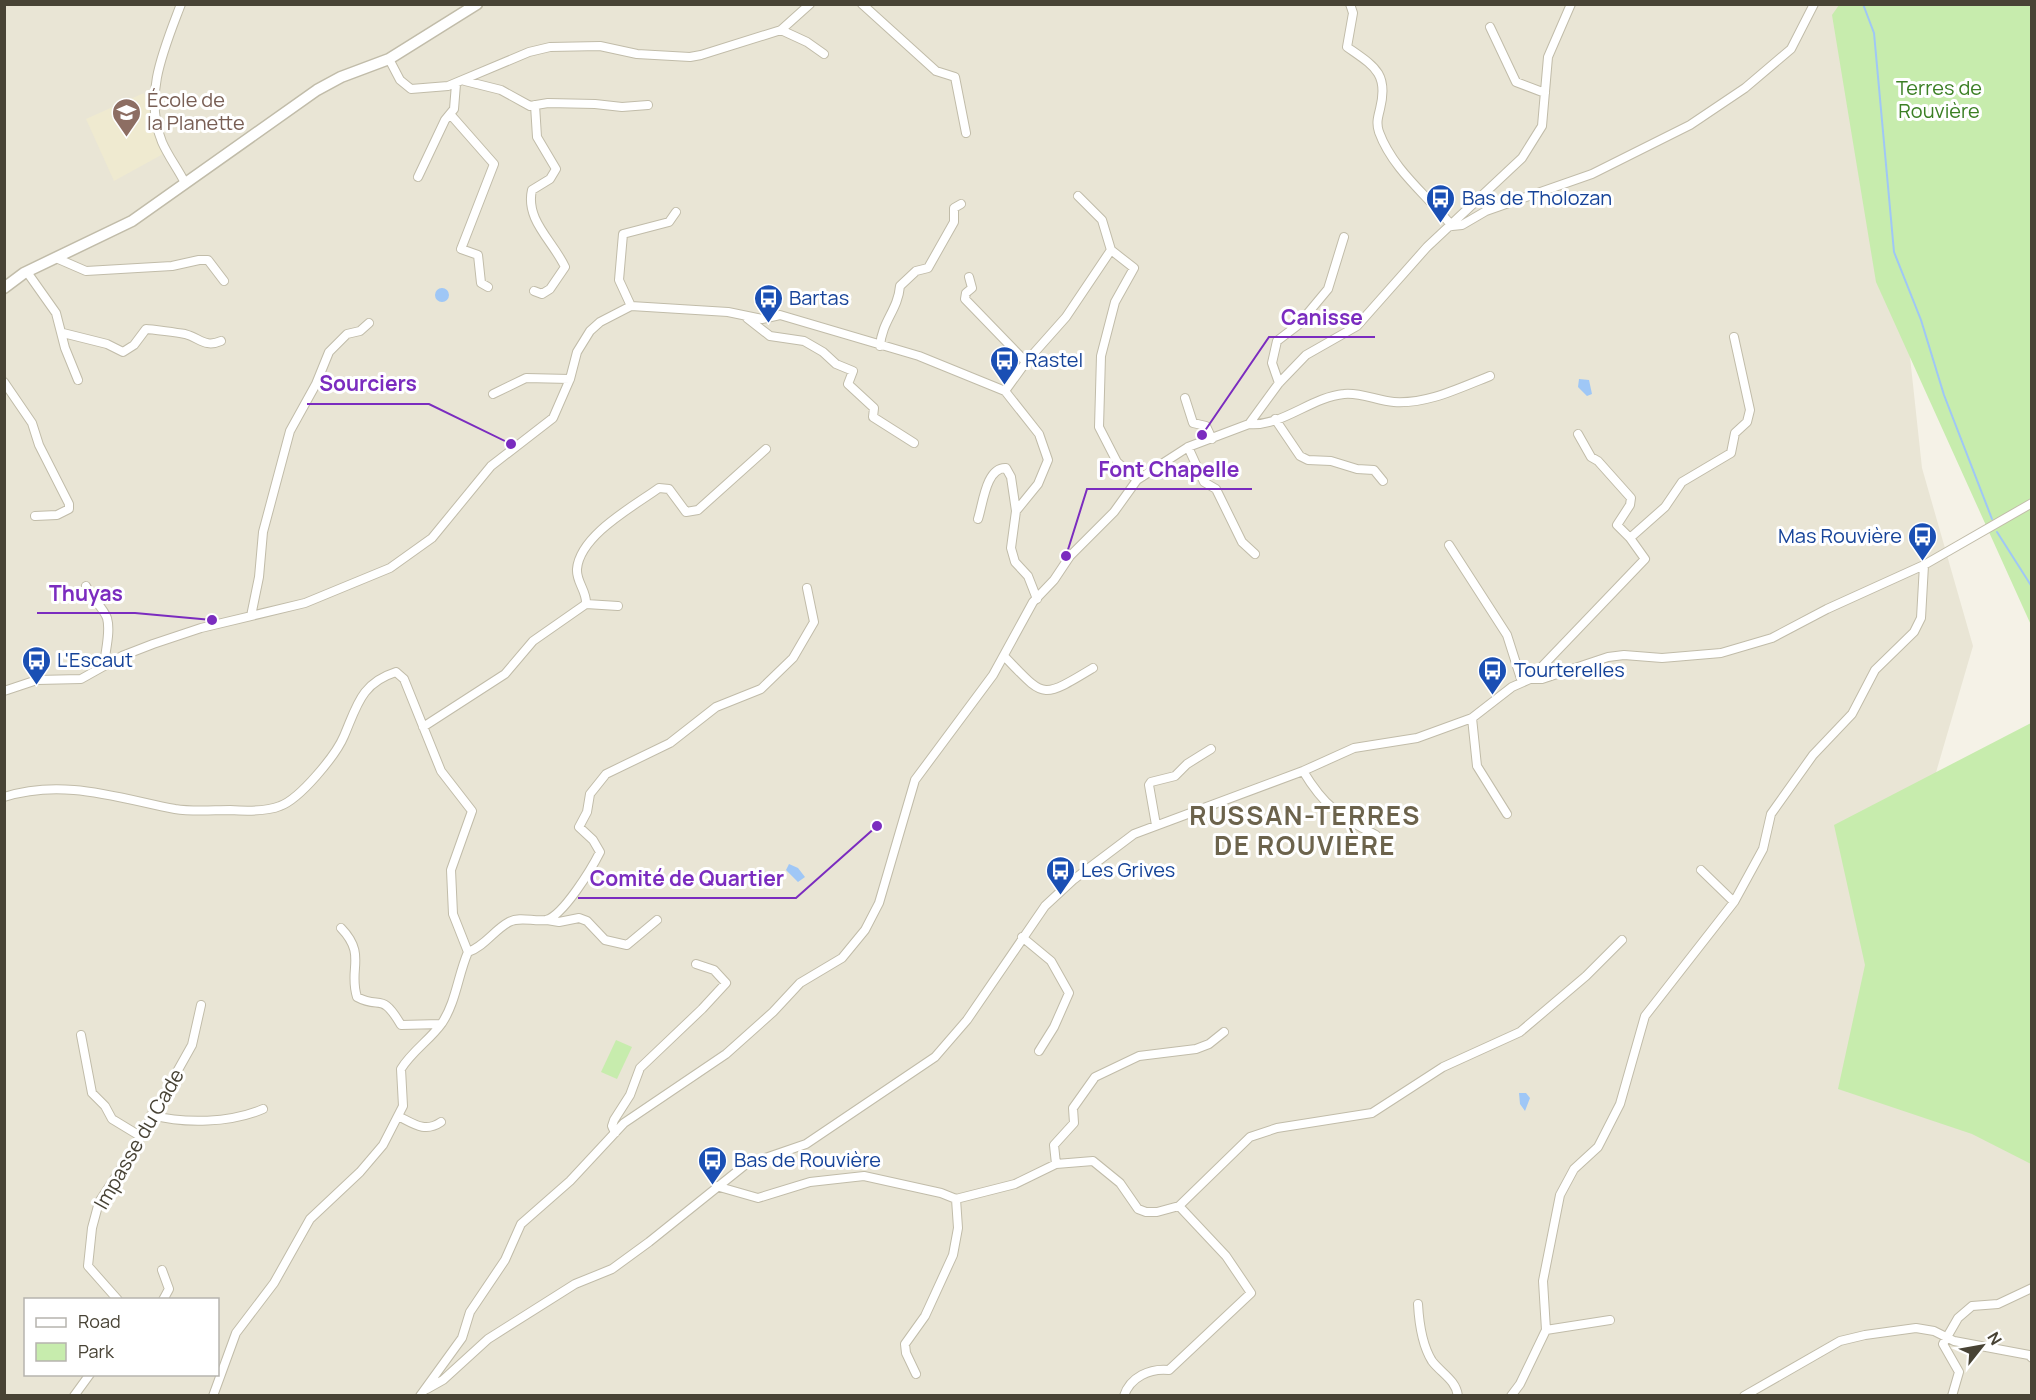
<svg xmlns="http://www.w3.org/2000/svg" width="2036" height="1400" viewBox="0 0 2036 1400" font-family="Manrope,sans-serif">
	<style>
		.residential { fill: #e9e5d5; fill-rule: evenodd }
		.education { fill: #efead0 }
		.green { fill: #c7ecad }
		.water { fill: #9fc7f6 }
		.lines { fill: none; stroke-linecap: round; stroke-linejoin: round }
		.stream { stroke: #9fc7f6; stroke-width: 2 }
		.minor-casing { stroke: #c1bca9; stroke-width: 10 }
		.tertiary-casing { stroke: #c1bca9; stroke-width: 13 }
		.minor { stroke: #fff; stroke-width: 8 }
		.tertiary { stroke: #fff; stroke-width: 10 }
		.labels { text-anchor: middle; stroke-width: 6; stroke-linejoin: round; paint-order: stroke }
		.park-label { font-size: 20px; fill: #3b7f24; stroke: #fff }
		.education-label { font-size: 20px; fill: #785e54; stroke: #fff; text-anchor: start }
		.transit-label { font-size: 20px; fill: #164399; stroke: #fff; text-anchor: start }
		.street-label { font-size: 20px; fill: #484335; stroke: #fff }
		.district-label { font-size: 26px; font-weight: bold; letter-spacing: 1.5px; fill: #6c634c; stroke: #fff }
		.leader { fill: none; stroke: #7b2cbf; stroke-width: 2 }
		.callout-dot { fill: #7b2cbf; stroke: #fff; stroke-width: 2 }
		.callout-label { font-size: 21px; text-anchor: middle; font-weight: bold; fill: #7b2cbf; stroke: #fff; stroke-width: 6; stroke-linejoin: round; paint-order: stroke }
	</style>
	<rect width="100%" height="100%" fill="#f5f2e7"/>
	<!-- residential -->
	<path class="residential" d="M5,5H1872L1922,468L1973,646L1889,933L2031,1107V1395L5,1396ZM26,1300H218V1374H26Z"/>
	<!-- education -->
	<path class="education" d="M144,93L163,154L114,181L86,119Z"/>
	<!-- green -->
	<path class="green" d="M1839,5H2031V625L1876,282L1832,15Z
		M2031,723V1164L1972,1134L1838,1089L1865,965L1834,825Z
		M616,1040L632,1047L617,1079L601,1072Z"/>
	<!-- water -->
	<path class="water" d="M435 295a7 7 0 1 1 14 0a7 7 0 1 1-14 0Z
		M1579,379L1589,380L1592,394L1587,396L1578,387Z
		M789,864L798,868L805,877L798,882L786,870Z
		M1519,1093H1526L1530,1098L1525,1111L1520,1104Z"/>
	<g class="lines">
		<!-- stream -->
		<path class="stream" d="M1863,4L1874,33L1894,252L1921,320L1944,395L1992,519
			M1997,532L2032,587"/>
		<defs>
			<path id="minor" d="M181,4C164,49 143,95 162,142C168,156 178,169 185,183
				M862,4L936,71L955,77L966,133
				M1350,4L1353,13L1347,47C1374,66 1389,73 1380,109C1378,117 1376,123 1379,132C1393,170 1427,195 1452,226
				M1490,27L1516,82L1545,93
				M781,30L807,42L824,54
				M389,59L400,80L411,89L448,86L529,52L550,47L600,46L637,54L690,57L701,55L781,30L810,4
				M465,81L501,90L530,106L548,103L595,104L622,107L648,105
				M450,114L494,164L461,249L478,255L481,283L488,287
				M418,177L445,120L454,109L456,84
				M1452,226L1462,225L1486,211L1592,174L1690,125L1745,88L1791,49L1814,4
				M1111,250L1134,268L1115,302L1101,356L1099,427L1117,462L1137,480
				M56,258L86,271L172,266L199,260H208L224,281
				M27,272L56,313L65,348L78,380
				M969,277L972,288L966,293L965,299L1026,362
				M534,291L542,294L550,289L565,267C553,241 525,220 532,190L550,179L556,169L537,137L535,105
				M631,306L619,280L623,234L669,222L676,212
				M747,318L770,336L804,341L823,352L836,364L853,371L848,384L874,408L873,417L914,443
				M63,333L107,344L123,352L134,345L146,329C151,329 179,333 185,334C200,338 205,348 221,341
				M880,346C882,321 898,310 900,286L916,271L928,268L954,222V208L961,204
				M4,382L32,423L39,445L69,504V509L57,515L35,516
				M1279,383L1272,363L1277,341L1298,325L1328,289L1344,237
				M1005,391L1026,362L1066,317L1111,250L1102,220L1078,196
				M493,394L526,378L570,379
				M1185,398L1193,423L1206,426L1212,439
				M1275,419L1300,456L1308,460L1331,461L1357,469L1374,470L1383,481
				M1249,424C1282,427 1311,397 1344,394C1360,392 1378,401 1394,402C1428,404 1459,388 1490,376
				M1578,434L1591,457L1598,461L1631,498L1630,505L1617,525L1630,538
				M1188,447L1204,482L1216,489L1242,542L1255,554
				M978,519C983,504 986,467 1006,468L1011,477L1016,511
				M1449,545L1507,635L1522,682
				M86,586C91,598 103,607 107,618C111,632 105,651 104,666
				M586,604L618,606
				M251,616L259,577L263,532L290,431L316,384L329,352L347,334L360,331L369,323
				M1004,656C1045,698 1040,700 1093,668
				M1530,679L1645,559L1630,538L1665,507L1682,482L1731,453L1735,433L1747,422L1750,410L1734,337
				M4,691L37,680L81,679L122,656L153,644L201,628L305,603L390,568L432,538L491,466L553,418L570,379L577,352L590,331L600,322L631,306L728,312L762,319L780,315L919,356L1005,391L1039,434L1048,460L1038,484L1016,511L1011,548L1015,562L1028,576L1037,599
				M1472,718L1477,766L1507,814
				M423,727L505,674L533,641L586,604C587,591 576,582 577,569C580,535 634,506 659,488L669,489L686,512L698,510L766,449
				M1303,771C1324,806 1340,817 1376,835
				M4,797C63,778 118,798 175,809C193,812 213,810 230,810C245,811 266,812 280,806C300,799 336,755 344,736C357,706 361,683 396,672L404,679L441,771L472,811L451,870L453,914L468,952C458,975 456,1002 442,1023C430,1040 412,1051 401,1069L403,1106L383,1145L360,1172L310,1219L274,1283L236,1333L213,1396
				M1156,825L1149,785L1151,782L1175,776L1187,764L1211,749
				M1701,870L1734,902
				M547,920L559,922L579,918L587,921L605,940L627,945L657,920
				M341,928C367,955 348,969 357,997C381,1010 381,991 401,1025L441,1024
				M1022,937L1051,961L1069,993L1054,1027L1039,1051
				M468,952C485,946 494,930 509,922C520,916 534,922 546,920C563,916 592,868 600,852L593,840L579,827L587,812L590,794L606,774L670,743L716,707L761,689L793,658L814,622L807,588
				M81,1035L92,1093L105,1106L112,1119L140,1136
				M151,1115C185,1124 230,1123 263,1109
				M398,1116C414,1124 425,1133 441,1122
				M615,1133L612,1126L614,1120L630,1095L640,1068L702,1009L726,983L714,970L696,964
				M1056,1164L1054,1145L1074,1123L1073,1108L1095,1077L1139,1056L1196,1049L1209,1044L1224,1032
				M716,1186L758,1198L810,1182L864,1176L941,1193L956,1199L1015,1184L1056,1164L1093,1161L1120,1183L1138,1209L1146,1212H1157L1179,1206L1250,1137L1277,1128L1372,1113L1443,1067L1520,1032L1586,976L1622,940
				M162,1270L169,1289L163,1300
				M118,1300L88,1266L92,1228L99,1202L132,1152L192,1045L201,1005
				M1418,1304C1419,1322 1422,1345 1432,1361C1441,1373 1456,1380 1458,1396
				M1546,1330L1610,1320
				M916,1374L906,1353L905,1344L925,1316L953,1255L958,1228L956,1199
				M427,1389L443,1380L488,1339L575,1284L612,1269L649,1242L745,1165L806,1144L935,1057L967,1020L1045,906L1073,880L1134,834L1303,771L1354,748L1417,738L1472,718L1512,687L1530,679H1542L1608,657L1624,655L1662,658L1721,653L1772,638L1827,609L1924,565L2032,503
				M74,1396L90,1374
				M420,1396L462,1338L470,1312L505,1260L521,1224L570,1181L624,1123L726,1054L773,1012L800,983L842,958L865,930L879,903L915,780L993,675L1033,602L1054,580L1070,556L1114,512L1137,480L1188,447L1249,424L1279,383L1306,355L1357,326L1427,247L1522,158L1542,126L1548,57L1571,4
				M1124,1396C1130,1377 1150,1368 1169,1370L1251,1293L1226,1256L1179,1206
				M1511,1396L1520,1384L1546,1330L1543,1281L1560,1195L1574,1169L1598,1147L1620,1104L1645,1016L1734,902L1763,849L1771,814L1813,755L1852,714L1875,670L1914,632L1921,618L1924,565
				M1744,1396L1840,1341L1865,1335L1916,1328L1934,1331L1954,1341L2029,1355L2032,1358
				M1952,1396L1959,1372L1943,1344L1958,1318L1972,1306L1998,1304L2032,1288"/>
			<path id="tertiary" d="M4,288L24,273L132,221L317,90L341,77L389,59L477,4"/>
		</defs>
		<!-- minor casing -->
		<use href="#minor" class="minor-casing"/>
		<!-- tertiary casing -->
		<use href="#tertiary" class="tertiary-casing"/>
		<!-- minor -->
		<use href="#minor" class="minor"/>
		<!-- tertiary -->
		<use href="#tertiary" class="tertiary"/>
	</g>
	<!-- icons -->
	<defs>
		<symbol id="school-pin" viewBox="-11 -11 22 30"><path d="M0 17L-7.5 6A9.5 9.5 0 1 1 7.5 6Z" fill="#8d6e63" stroke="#fff"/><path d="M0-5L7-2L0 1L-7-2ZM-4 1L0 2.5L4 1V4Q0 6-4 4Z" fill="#fff"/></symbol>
		<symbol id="bus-pin" viewBox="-11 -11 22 30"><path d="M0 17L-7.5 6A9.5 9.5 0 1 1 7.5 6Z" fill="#1a4fb4" stroke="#fff"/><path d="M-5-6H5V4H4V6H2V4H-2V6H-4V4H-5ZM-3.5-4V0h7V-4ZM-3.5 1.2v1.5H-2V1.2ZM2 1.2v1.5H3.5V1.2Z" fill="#fff"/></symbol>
	</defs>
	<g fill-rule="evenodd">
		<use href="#school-pin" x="110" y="96" width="33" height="45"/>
		<use href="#bus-pin" x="1424" y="182" width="33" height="45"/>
		<use href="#bus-pin" x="752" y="282" width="33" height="45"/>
		<use href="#bus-pin" x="988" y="344" width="33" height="45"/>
		<use href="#bus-pin" x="1906" y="520" width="33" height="45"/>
		<use href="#bus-pin" x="20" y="644" width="33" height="45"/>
		<use href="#bus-pin" x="1476" y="654" width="33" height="45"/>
		<use href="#bus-pin" x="1044" y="854" width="33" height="45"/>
		<use href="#bus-pin" x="696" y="1144" width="33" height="45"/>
	</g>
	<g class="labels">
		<!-- park labels -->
		<g class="park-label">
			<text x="1939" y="95">Terres de<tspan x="1939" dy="23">Rouvière</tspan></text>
		</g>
		<!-- education labels -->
		<g class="education-label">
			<text x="147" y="107">École de<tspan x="147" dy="23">la Planette</tspan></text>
		</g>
		<!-- transit labels -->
		<g class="transit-label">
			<text x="1462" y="205">Bas de Tholozan</text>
			<text x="789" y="305">Bartas</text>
			<text x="1025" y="367">Rastel</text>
			<text x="1902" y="543" text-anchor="end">Mas Rouvière</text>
			<text x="57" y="667">L'Escaut</text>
			<text x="1514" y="677">Tourterelles</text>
			<text x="1081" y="877">Les Grives</text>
			<text x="734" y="1167">Bas de Rouvière</text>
		</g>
		<!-- street labels -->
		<g class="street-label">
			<text transform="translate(139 1139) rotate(-60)" y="7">Impasse du Cade</text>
		</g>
		<!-- district labels -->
		<g class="district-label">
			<text x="1305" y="825">RUSSAN-TERRES<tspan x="1305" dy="30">DE ROUVIÈRE</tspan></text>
		</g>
	</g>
	<!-- callouts -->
	<path class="leader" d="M1202 435L1269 337H1375M511 444L429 404H307M1066 556L1087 489H1252M212 620L135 613H37M877 826L796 898H578"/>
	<g class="callout-dot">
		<circle cx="1202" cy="435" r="6"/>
		<circle cx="511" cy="444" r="6"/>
		<circle cx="1066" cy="556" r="6"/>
		<circle cx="212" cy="620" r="6"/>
		<circle cx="877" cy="826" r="6"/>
	</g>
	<g class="callout-label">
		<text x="1322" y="325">Canisse</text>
		<text x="368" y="391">Sourciers</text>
		<text x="1169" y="477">Font Chapelle</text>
		<text x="86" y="601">Thuyas</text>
		<text x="687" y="886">Comité de Quartier</text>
	</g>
	<!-- border -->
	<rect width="2036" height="1400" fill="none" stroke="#484335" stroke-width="12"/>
	<!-- legend -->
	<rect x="24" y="1298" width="195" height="78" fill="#ffffff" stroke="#b6b4ae" stroke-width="1.5"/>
	<rect x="36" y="1318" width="30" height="9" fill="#ffffff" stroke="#b6b4ae" stroke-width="1.5"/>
	<text x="78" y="1328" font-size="18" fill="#484335">Road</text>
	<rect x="36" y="1343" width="30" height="18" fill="#c7ecad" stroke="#b6b4ae" stroke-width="1.5"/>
	<text x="78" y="1358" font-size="18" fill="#484335">Park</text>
	<!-- north arrow -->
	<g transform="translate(1982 1346) rotate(59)" stroke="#ffffff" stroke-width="4.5" paint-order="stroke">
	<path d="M0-4.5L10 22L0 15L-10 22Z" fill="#484335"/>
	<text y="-9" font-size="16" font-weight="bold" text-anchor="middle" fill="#484335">N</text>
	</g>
</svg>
